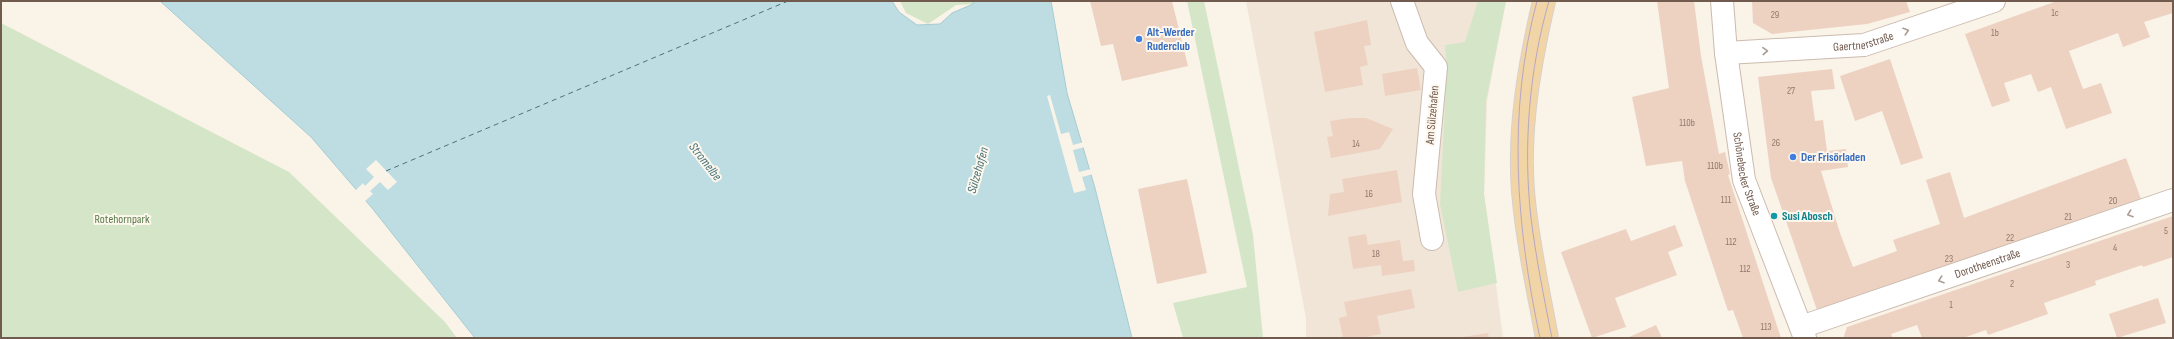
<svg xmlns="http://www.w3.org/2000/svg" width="2174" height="339" viewBox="0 0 2174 339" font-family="'Sofia Sans Condensed',sans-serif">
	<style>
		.residential { fill: #f1e5d7 }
		.green { fill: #d4e6c7 }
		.water { fill: #bedde2; stroke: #a5ccd3 }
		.pier { fill: #faf3e8 }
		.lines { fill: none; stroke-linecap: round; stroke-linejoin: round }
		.ferry { stroke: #47737b; stroke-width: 1; stroke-dasharray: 5 4; stroke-linecap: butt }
		.building { fill: #edd2c2 }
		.minor-casing { stroke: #cbbbaf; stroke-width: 24 }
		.major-casing { stroke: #d7d1cd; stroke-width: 24 }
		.minor { stroke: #fff; stroke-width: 22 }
		.major { stroke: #f2d5a7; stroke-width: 22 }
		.tram { stroke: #b6a7c3; stroke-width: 1 }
		.oneway { stroke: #aa9c95 }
		.shop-dot { fill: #3f7fe0; stroke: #fdf7ed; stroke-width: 1.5 }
		.culture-dot { fill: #0f9aa8; stroke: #fdf7ed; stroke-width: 1.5 }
		.labels { text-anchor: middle; stroke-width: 4; stroke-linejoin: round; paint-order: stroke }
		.number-label { font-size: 10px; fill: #90786b }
		.shop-label { font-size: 12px; font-weight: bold; fill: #366cbe; stroke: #fdf7ed; text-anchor: start }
		.street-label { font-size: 12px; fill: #715a4e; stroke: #fdf7ed }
		.culture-label { font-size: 12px; font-weight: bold; fill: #0d838f; stroke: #fdf7ed; text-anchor: start }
		.park-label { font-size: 12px; fill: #597b4b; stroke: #fdf7ed }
		.water-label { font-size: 13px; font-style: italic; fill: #47737b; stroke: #fdf7ed }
	</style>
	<rect width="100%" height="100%" fill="#faf3e8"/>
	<!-- residential -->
	<path class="residential" d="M1246,1H1506L1487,101L1484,194L1503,338H1306V318Z"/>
	<!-- green -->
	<path class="green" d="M900,1H973V4L956,5L928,24L906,13Z
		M1187,1H1204L1253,235L1263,338H1183L1173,303L1247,287Z
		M1478,1H1506L1486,101L1484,194L1497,283L1458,292L1440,204L1447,66L1445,45L1465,42Z
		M1,23L289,172L445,322L457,338H1Z"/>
	<!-- water -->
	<path class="water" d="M160,1H892L899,12L917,25L940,24L952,13L973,4V1H1051L1067,93L1095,188L1132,338H475L372,208L311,137Z"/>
	<!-- pier -->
	<path class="pier" d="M1050,95L1061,134L1069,132L1073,145L1084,142L1085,147L1073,150L1079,172L1091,169L1093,174L1082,177L1086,190L1074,193L1047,96Z
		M376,160L397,182L388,190L380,182L370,191L373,194L364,202L355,191L363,183L365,186L374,177L366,169Z"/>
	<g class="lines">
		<!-- ferry -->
		<path class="ferry" d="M386,171L788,1"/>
	</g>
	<!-- building -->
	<path class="building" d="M1090,1H1172L1188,66L1122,81L1113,44L1101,46Z
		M1657,1H1694L1701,56L1719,154L1725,152L1730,174L1728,175L1781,338H1743L1733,310L1728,311L1685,181L1682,161L1646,166L1632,97L1669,88Z
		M1752,1H1906L1910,12L1867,24L1772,34L1753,23Z
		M2057,1H2173V13L2144,22L2150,37L2123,47L2118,33L2069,51L2083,89L2101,83L2112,113L2066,129L2051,87L2038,92L2031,74L2004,83L2010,101L1992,107L1965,34Z
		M1367,20L1371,45L1364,46L1368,65L1360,67L1363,85L1325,92L1314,32Z
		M1890,59L1923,158L1901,165L1882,111L1855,121L1840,76Z
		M1417,68L1421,90L1385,96L1382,74Z
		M1832,69L1835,89L1811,91L1815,121L1823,120L1827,151L1846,149L1848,167L1821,171L1840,233L1853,267L1897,251L1893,240L1940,224L1926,180L1950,172L1964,218L2126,158L2141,199L1818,313L1771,178L1758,77Z
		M1350,118H1366L1393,129L1380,149L1331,158L1327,137L1333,136L1330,121Z
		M1397,170L1402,202L1328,216L1330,194L1344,192L1342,179Z
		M1187,179L1207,273L1157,284L1138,189Z
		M2173,216V257L2143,267L2142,265L2095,281L2096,285L2044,303L2048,314L1988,335L1986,330L1963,338H1922L1917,325L1891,334L1893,338H1845L1844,336L1847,327Z
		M1675,225L1683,246L1668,252L1677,275L1615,298L1626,327L1592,338L1561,252L1626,229L1631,241Z
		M1366,234L1368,245L1400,240L1403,261L1414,260L1415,271L1382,276L1381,265L1353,269L1348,237Z
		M1411,289L1415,308L1377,316L1381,334L1361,338H1343L1339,318L1347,316L1344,302Z
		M2158,298L2166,323L2117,338L2109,314Z
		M1656,325L1662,338H1627Z
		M1488,333L1489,338H1463V337Z"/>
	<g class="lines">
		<defs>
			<g id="minor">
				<path d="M1402,1L1417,43L1436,67L1424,194L1432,239"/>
				<path id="s1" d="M1722,1L1726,53L1744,180L1805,338"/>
				<path id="s2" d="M1726,53L1864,45L1994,1"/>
				<path id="s3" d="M1801,327L2173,200"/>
			</g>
			<path id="major" d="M1544,1C1530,62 1518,128 1523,191C1527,240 1538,289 1547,338"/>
		</defs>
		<!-- minor casing -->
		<use href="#minor" class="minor-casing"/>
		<!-- major casing -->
		<use href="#major" class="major-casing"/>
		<!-- minor -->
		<use href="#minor" class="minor"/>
		<!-- major -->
		<use href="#major" class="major"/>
		<!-- tram -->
		<path class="tram" d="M1537,1C1507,112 1516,226 1540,338
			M1549,1C1529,70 1523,147 1531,218C1536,258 1544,298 1552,338"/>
	</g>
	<!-- one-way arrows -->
	<defs><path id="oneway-chevron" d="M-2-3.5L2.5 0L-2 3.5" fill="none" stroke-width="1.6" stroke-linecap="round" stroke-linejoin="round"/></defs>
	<g class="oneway">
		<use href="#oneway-chevron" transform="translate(1906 31) rotate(-18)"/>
		<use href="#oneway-chevron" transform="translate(1765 51) rotate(-3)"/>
		<use href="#oneway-chevron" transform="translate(2130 214) rotate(161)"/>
		<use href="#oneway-chevron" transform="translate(1941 280) rotate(161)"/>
	</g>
	<!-- markers -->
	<g class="shop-dot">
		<circle cx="1139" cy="39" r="4"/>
		<circle cx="1793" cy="157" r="4"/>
	</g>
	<circle class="culture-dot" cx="1774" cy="216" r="4"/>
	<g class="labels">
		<!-- number labels -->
		<g class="number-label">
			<text x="2055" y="16">1c</text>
			<text x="1775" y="18">29</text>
			<text x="1995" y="36">1b</text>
			<text x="1791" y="94">27</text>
			<text x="1687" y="126">110b</text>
			<text x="1776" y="146">26</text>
			<text x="1356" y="147">14</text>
			<text x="1715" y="169">110b</text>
			<text x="1369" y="197">16</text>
			<text x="1726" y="203">111</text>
			<text x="2113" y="204">20</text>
			<text x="2068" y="220">21</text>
			<text x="2166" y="234">5</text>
			<text x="2010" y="241">22</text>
			<text x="1731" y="245">112</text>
			<text x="2115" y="251">4</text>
			<text x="1376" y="257">18</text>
			<text x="1949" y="262">23</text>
			<text x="2068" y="268">3</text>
			<text x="1745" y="272">112</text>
			<text x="2012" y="287">2</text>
			<text x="1951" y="308">1</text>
			<text x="1766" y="330">113</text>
		</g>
		<!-- shop labels -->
		<g class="shop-label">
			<text x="1147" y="36">Alt-Werder<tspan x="1147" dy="14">Ruderclub</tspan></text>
			<text x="1801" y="161">Der Frisörladen</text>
		</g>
		<!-- street labels -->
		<g class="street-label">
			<text dy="4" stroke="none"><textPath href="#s2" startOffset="138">Gaertnerstraße</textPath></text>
			<text transform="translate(1432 115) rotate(-85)" y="4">Am Sülzehafen</text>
			<text dy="4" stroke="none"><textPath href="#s1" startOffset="175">Schönebecker Straße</textPath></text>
			<text dy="4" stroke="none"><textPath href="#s3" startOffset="197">Dorotheenstraße</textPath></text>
		</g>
		<!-- culture labels -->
		<g class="culture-label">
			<text x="1782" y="220">Susi Abosch</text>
		</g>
		<!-- park labels -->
		<g class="park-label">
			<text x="122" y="223">Rotehornpark</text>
		</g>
		<!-- water labels -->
		<g class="water-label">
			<text transform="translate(706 161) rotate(52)" y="5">Stromelbe</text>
			<text transform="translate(977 170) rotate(-74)" y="5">Sülzehafen</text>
		</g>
	</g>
	<!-- border -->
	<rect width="2174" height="339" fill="none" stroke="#715a4e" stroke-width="4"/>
</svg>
